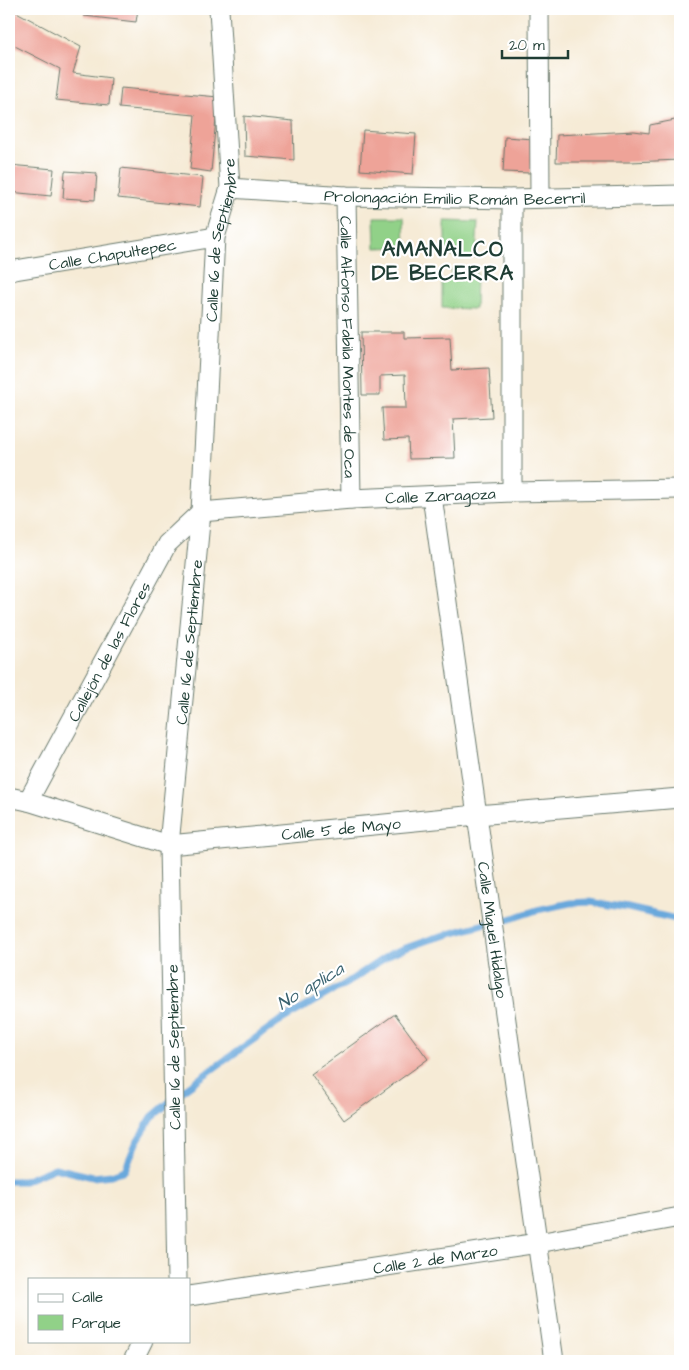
<svg xmlns="http://www.w3.org/2000/svg" width="689" height="1370" viewBox="0 0 689 1370" font-family="'Architects Daughter',sans-serif">
	<style>
		.green { fill: #91d188; stroke: #58875e }
		.lines { fill: none; stroke-linecap: round; stroke-linejoin: round }
		.stream { stroke: #69a8dc; stroke-width: 7 }
		.building { fill: #eea398 }
		.minor-casing { stroke: #6a7a6d; stroke-width: 21 }
		.minor { stroke: #fff; stroke-width: 19 }
		.labels { text-anchor: middle; stroke-width: 4.5; stroke-linejoin: round; paint-order: stroke }
		.street-label { font-size: 16px; fill: #1f3d34; stroke: #fff }
		.water-label { font-size: 18px; font-style: italic; fill: #39626f; stroke: #fff }
		.district-label { font-size: 21px; font-weight: bold; letter-spacing: 1px; fill: #1f3d34; stroke: #fff }
	</style>
	<rect width="100%" height="100%" fill="#fff"/>
	<filter id="ink" filterUnits="userSpaceOnUse"><feTurbulence type="fractalNoise" baseFrequency=".02" numOctaves="2"/><feDisplacementMap in="SourceGraphic" scale="10" xChannelSelector="R" yChannelSelector="G"/><feConvolveMatrix kernelMatrix="1 2 1 2 8 2 1 2 1" color-interpolation-filters="sRGB"/></filter>
	<filter id="wash" filterUnits="userSpaceOnUse"><feTurbulence type="fractalNoise" baseFrequency=".0096" numOctaves="4" result="noise"/><feDisplacementMap in="SourceGraphic" scale="20" xChannelSelector="R" yChannelSelector="G"/><feGaussianBlur stdDeviation="1.12" result="paint"/><feColorMatrix in="noise" values="0 0 0 0 0 0 0 0 0 0 0 0 0 0 0 0 0 1.4 0 .05"/><feComposite in="paint" operator="in"/></filter>
	<g filter="url(#wash)">
		<rect width="100%" height="100%" fill="#f6ebd6"/>
		<!-- green -->
		<path class="green" d="M374,217H404L405,247L375,248Z
			M445,221L478,222L476,257L451,256L445,247Z
			M451,270L476,271L475,309L442,308V283L450,277Z"/>
		<g class="lines">
			<!-- stream -->
			<path class="stream" d="M9,1181H24L55,1168L93,1177L111,1175L125,1170L136,1143L152,1117L185,1089L278,1022L345,984L392,953L431,939L482,925L510,919L537,910L570,903L590,902L628,908L680,920"/>
		</g>
		<g id="blocks">
			<!-- building -->
			<path class="building" d="M9,9H11L81,47L73,73L111,78L109,105L56,100L60,69L9,43Z
				M85,9H138L136,22L84,16Z
				M121,88L218,97L211,172L190,169L195,115L119,108Z
				M244,116L293,121L294,160L245,156Z
				M680,119V160L630,162H556L557,135L634,131L649,133L650,125Z
				M363,130L416,134L413,174L360,170Z
				M505,137L533,139L531,173L503,172Z
				M9,165L54,169L51,196L9,192Z
				M121,168L203,177L200,207L118,198Z
				M65,171L97,173L95,200L63,198Z
				M361,332H404V338L450,337L452,370L489,368L492,417L453,419L455,458L409,459L408,439L384,440L382,408H406L405,375L380,376V395H362Z
				M395,1014L428,1059L344,1120L311,1074Z"/>
		</g>
	</g>
	<g filter="url(#ink)">
		<use href="#blocks" fill-opacity="0" stroke="#6a7a6d" stroke-width="1"/>
		<g class="lines">
			<defs>
				<g id="minor">
					<path d="M539,9L540,198"/>
					<path id="s1" d="M230,188L346,196L512,199L680,195"/>
					<path id="s2" d="M346,196L351,499"/>
					<path id="s3" d="M9,271L215,237"/>
					<path d="M512,492V199"/>
					<path id="s4" d="M432,496L554,1361"/>
					<path id="s5" d="M9,797L28,801L169,845L477,815L680,798"/>
					<path id="s6" d="M28,801L167,544L201,512L351,499L512,492L680,489"/>
					<path id="s7" d="M177,1279L169,845L201,512L215,237L230,188L219,9"/>
					<path id="s8" d="M189,1296L538,1243L680,1217"/>
					<path d="M133,1361L143,1341"/>
				</g>
			</defs>
			<!-- minor casing -->
			<use href="#minor" class="minor-casing"/>
			<!-- minor -->
			<use href="#minor" class="minor"/>
		</g>
	</g>
	<g class="labels">
		<!-- street labels -->
		<g class="street-label">
			<text dy="6" stroke="none"><textPath href="#s1" startOffset="225">Prolongación Emilio Román Becerril</textPath></text>
			<text dy="6" stroke="none"><textPath href="#s7" startOffset="1042">Calle 16 de Septiembre</textPath></text>
			<text dy="6" stroke="none"><textPath href="#s3" startOffset="105">Calle Chapultepec</textPath></text>
			<text dy="6" stroke="none"><textPath href="#s2" startOffset="151">Calle Alfonso Fabila Montes de Oca</textPath></text>
			<text dy="6" stroke="none"><textPath href="#s6" startOffset="579">Calle Zaragoza</textPath></text>
			<text dy="6" stroke="none"><textPath href="#s7" startOffset="638">Calle 16 de Septiembre</textPath></text>
			<text dy="6" stroke="none"><textPath href="#s6" startOffset="170">Callejón de las Flores</textPath></text>
			<text dy="6" stroke="none"><textPath href="#s5" startOffset="340">Calle 5 de Mayo</textPath></text>
			<text dy="6" stroke="none"><textPath href="#s4" startOffset="438">Calle Miguel Hidalgo</textPath></text>
			<text transform="translate(173 1047) rotate(-91)" y="6">Calle 16 de Septiembre</text>
			<text dy="6" stroke="none"><textPath href="#s8" startOffset="249">Calle 2 de Marzo</textPath></text>
		</g>
		<!-- water labels -->
		<g class="water-label">
			<text transform="translate(310 986) rotate(-31)" y="6">No aplica</text>
		</g>
		<!-- district labels -->
		<g class="district-label">
			<text x="443" y="256">AMANALCO<tspan x="443" dy="24">DE BECERRA</tspan></text>
		</g>
	</g>
	<!-- margin -->
	<rect width="689" height="1370" fill="none" stroke="#fff" stroke-width="30"/>
	<!-- legend -->
	<rect x="28" y="1278" width="162" height="65" fill="#ffffff" stroke="#a5b1ae"/>
	<rect x="38" y="1294" width="25" height="8" fill="#ffffff" stroke="#a5b1ae"/>
	<text x="72" y="1302" font-size="15" fill="#1f3d34">Calle</text>
	<rect x="38" y="1315" width="25" height="15" fill="#91d188" stroke="#a5b1ae"/>
	<text x="72" y="1328" font-size="15" fill="#1f3d34">Parque</text>
	<!-- scale -->
	<path d="M502 50v8h66v-8" fill="none" stroke="#1f3d34" stroke-width="2.5"/>
	<text x="509" y="50" font-size="15" fill="#1f3d34" stroke="#ffffff" stroke-width="4" paint-order="stroke">20 m</text>
</svg>
